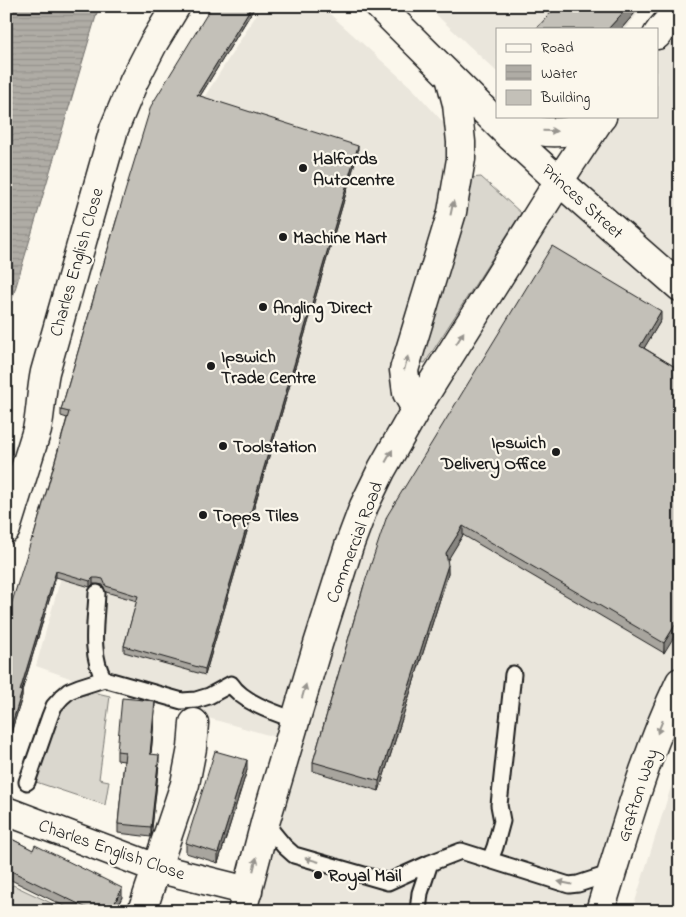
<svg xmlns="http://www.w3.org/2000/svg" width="686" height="917" viewBox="0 0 686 917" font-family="'Indie Flower',sans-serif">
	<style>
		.built { fill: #eae6dc }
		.grass { fill: #dad7ce; stroke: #7b7a75 }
		.water { fill: url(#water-rules); stroke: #74726e }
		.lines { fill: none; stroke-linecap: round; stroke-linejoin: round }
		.lane-casing { stroke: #1c1c1c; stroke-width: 19 }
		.street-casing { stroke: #1c1c1c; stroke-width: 31 }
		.secondary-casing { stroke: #1c1c1c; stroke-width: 31 }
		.primary-casing { stroke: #1c1c1c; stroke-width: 31 }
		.lane { stroke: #fbf7ec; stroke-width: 15 }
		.street { stroke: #fbf7ec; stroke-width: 28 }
		.secondary { stroke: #fbf7ec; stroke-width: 28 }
		.primary { stroke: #fbf7ec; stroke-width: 28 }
		.wall { fill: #a8a59e; stroke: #1c1c1c }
		.shaded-wall { fill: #888681; stroke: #1c1c1c }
		.building { fill: #c3c0b8; stroke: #1c1c1c }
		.oneway { fill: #97948e }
		.poi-dot { fill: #1c1c1c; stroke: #fbf7ec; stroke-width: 2 }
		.labels { text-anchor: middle; stroke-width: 4.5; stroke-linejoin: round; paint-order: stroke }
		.poi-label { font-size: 18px; font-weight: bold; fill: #1c1c1c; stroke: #fbf7ec; text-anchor: start }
		.street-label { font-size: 18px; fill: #1c1c1c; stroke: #fbf7ec }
	</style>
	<defs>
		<pattern id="water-rules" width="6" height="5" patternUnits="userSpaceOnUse" patternTransform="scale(1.25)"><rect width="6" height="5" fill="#afaca5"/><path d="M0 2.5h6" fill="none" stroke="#96938d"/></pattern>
	</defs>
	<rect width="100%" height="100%" fill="#fbf7ec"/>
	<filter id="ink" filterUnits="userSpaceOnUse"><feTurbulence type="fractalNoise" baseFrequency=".02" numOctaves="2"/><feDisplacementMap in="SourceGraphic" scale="10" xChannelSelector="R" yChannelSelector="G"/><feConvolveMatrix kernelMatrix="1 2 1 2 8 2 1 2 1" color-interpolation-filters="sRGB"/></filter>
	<g filter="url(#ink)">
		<!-- built -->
		<path class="built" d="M262,6H321L413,89L461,142L404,370L416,409L602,116H657V35L680,6V705L600,911H242L289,741L81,682L36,666L184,140L205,96Z
			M427,6H644L625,29H497V72Z
			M680,774V911H632L671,787Z"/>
		<!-- grass -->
		<path class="grass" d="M481,177L521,213L425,363L419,362L470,178Z
			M97,693L110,696L99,779L109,781L105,805L36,782C40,768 44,755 48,741C58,711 63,696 97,693Z
			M13,885L68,911H6V890L8,891Z"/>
		<!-- water -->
		<path class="water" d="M6,6H99L6,320Z"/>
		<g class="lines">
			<defs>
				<path id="lane" d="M97,593C96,620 89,654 104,679
					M27,782L50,716L54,706L62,697L69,691L79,687L104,679L182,701L196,700L209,696L231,684C242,702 275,713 295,720
					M265,823L284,846L294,855L388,882L430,863L461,851L569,885L578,884L612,873
					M490,860L495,847L502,821L499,805L513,674
					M418,911L420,893L430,863"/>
				<path id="street" d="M559,181L680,287
					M6,529L37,430C41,411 41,391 45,372L114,129L134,81L153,44L176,6
					M6,811L156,868L248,891
					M142,911L185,784L192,748L194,723"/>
				<path id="secondary" d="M379,6L511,137L559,181
					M496,117C519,127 547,137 573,130C582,128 593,121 602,117
					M416,409L407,393L404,370L452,212L461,159V142L457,104L450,77"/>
				<path id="primary" d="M657,35L662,28L680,8
					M242,911L265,823L318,644L349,546L364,506L382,469L416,409L559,181L602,116
					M600,911C624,834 645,755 680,682"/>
			</defs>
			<!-- lane casing -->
			<use href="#lane" class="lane-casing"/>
			<!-- street casing -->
			<use href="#street" class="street-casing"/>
			<!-- secondary casing -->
			<use href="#secondary" class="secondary-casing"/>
			<!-- primary casing -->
			<use href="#primary" class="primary-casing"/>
			<!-- lane -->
			<use href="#lane" class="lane"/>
			<!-- street -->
			<use href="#street" class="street"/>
			<!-- secondary -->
			<use href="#secondary" class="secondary"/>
			<!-- primary -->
			<use href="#primary" class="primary"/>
		</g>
		<!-- wall -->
		<path class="wall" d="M253,6V10L200,96L358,152L205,675L124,652V646L137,601L106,592L103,585L98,584H93L90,587L56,577L22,691V697L6,749L33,539L67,418L61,416V410L117,218Z
			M547,6H641L621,29L552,11Z
			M661,320L644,348L680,370L664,653L463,535L447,560L448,574L379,791L313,771V762L364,585Z
			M155,711L151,754L159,764L151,837L118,833V824L124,761L117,760V751Z
			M247,770L218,863L186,853V843Z
			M6,836L122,897L115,911H74L7,878Z"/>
		<!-- shaded-wall -->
		<path class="shaded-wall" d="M252,6H253V10L197,101V95Z
			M629,6H641L621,29H608Z
			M358,146V152L205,675V669Z
			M661,311V320L640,355V346Z
			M463,526V535L446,563V553Z
			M448,565V574L379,791V781Z
			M56,571V577L20,697V691Z
			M93,578V584L90,587V581Z
			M680,617V627L664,653V643Z
			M22,691V697L6,749V743Z
			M155,701V711L150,763V754Z
			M159,755V764L151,837V827Z
			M247,760V770L218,863V853Z
			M7,869V878L6,881V871Z
			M122,888V897L115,911H111Z"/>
		<!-- building -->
		<path class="building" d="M212,6H252L197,95L358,146L205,669L124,646L138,596L106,586L103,579L98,578H93L90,581L56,571L20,691H22L6,743V621L32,538L33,539L69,412L61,410L117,218L151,106Z
			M557,6H629L608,29H536Z
			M552,246L661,311L640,346L680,370V617L664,643L463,526L446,553L448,565L379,781L313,762L364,585L387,516Z
			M122,698L155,701L150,754L159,755L151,827L118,824L125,752L117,751Z
			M215,751L247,760L218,853L186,843Z
			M6,836L33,850L35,845L122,888L111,911H93L7,869L6,871Z"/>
		<!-- one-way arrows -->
		<defs><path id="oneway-solid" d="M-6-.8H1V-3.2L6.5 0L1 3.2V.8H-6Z" transform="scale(1.25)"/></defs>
		<g class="oneway">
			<use href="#oneway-solid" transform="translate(550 131) rotate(1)"/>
			<use href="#oneway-solid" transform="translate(452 208) rotate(-78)"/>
			<use href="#oneway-solid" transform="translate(460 338) rotate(-58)"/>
			<use href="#oneway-solid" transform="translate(406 363) rotate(-75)"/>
			<use href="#oneway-solid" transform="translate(389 456) rotate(-61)"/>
			<use href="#oneway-solid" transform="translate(304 691) rotate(-74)"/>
			<use href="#oneway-solid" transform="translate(660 727) rotate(112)"/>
			<use href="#oneway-solid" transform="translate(312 860) rotate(-164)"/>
			<use href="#oneway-solid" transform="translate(255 864) rotate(-76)"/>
			<use href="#oneway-solid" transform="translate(565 883) rotate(-168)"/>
		</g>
	</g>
	<!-- markers -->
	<g class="poi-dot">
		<circle cx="303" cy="168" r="5"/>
		<circle cx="283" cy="237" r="5"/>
		<circle cx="263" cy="307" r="5"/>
		<circle cx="211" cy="366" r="5"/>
		<circle cx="223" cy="446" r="5"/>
		<circle cx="556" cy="452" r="5"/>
		<circle cx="203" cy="515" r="5"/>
		<circle cx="318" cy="875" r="5"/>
	</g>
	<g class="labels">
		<!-- poi labels -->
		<g class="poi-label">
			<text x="313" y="164">Halfords<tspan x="313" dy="21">Autocentre</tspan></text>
			<text x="293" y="243">Machine Mart</text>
			<text x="273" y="313">Angling Direct</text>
			<text x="221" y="362">Ipswich<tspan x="221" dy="21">Trade Centre</tspan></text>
			<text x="546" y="448" text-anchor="end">Ipswich<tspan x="546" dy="21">Delivery Office</tspan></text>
			<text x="233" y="452">Toolstation</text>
			<text x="213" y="521">Topps Tiles</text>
			<text x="328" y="881">Royal Mail</text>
		</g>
		<!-- street labels -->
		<g class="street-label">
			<text transform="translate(583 201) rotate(42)" y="6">Princes Street</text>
			<text transform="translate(76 262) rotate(-74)" y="6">Charles English Close</text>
			<text transform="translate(354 542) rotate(-69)" y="6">Commercial Road</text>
			<text transform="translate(637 795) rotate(-72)" y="6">Grafton Way</text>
			<text transform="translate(112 849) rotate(19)" y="6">Charles English Close</text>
		</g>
	</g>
	<!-- margin -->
	<rect width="686" height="917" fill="none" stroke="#fbf7ec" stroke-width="25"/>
	<rect x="12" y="12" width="661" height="892" fill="none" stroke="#1c1c1c" stroke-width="2" filter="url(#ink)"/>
	<!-- legend -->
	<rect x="496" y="28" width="162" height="90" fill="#fbf7ec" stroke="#a29f99"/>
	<rect x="506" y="44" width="25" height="8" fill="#fbf7ec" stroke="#a29f99"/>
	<text x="541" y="52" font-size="15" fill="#1c1c1c">Road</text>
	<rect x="506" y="65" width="25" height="15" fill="url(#water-rules)" stroke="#a29f99"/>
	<text x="541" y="78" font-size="15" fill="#1c1c1c">Water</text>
	<rect x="506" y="90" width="25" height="15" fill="#c3c0b8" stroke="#a29f99"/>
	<text x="541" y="102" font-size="15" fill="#1c1c1c">Building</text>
</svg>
